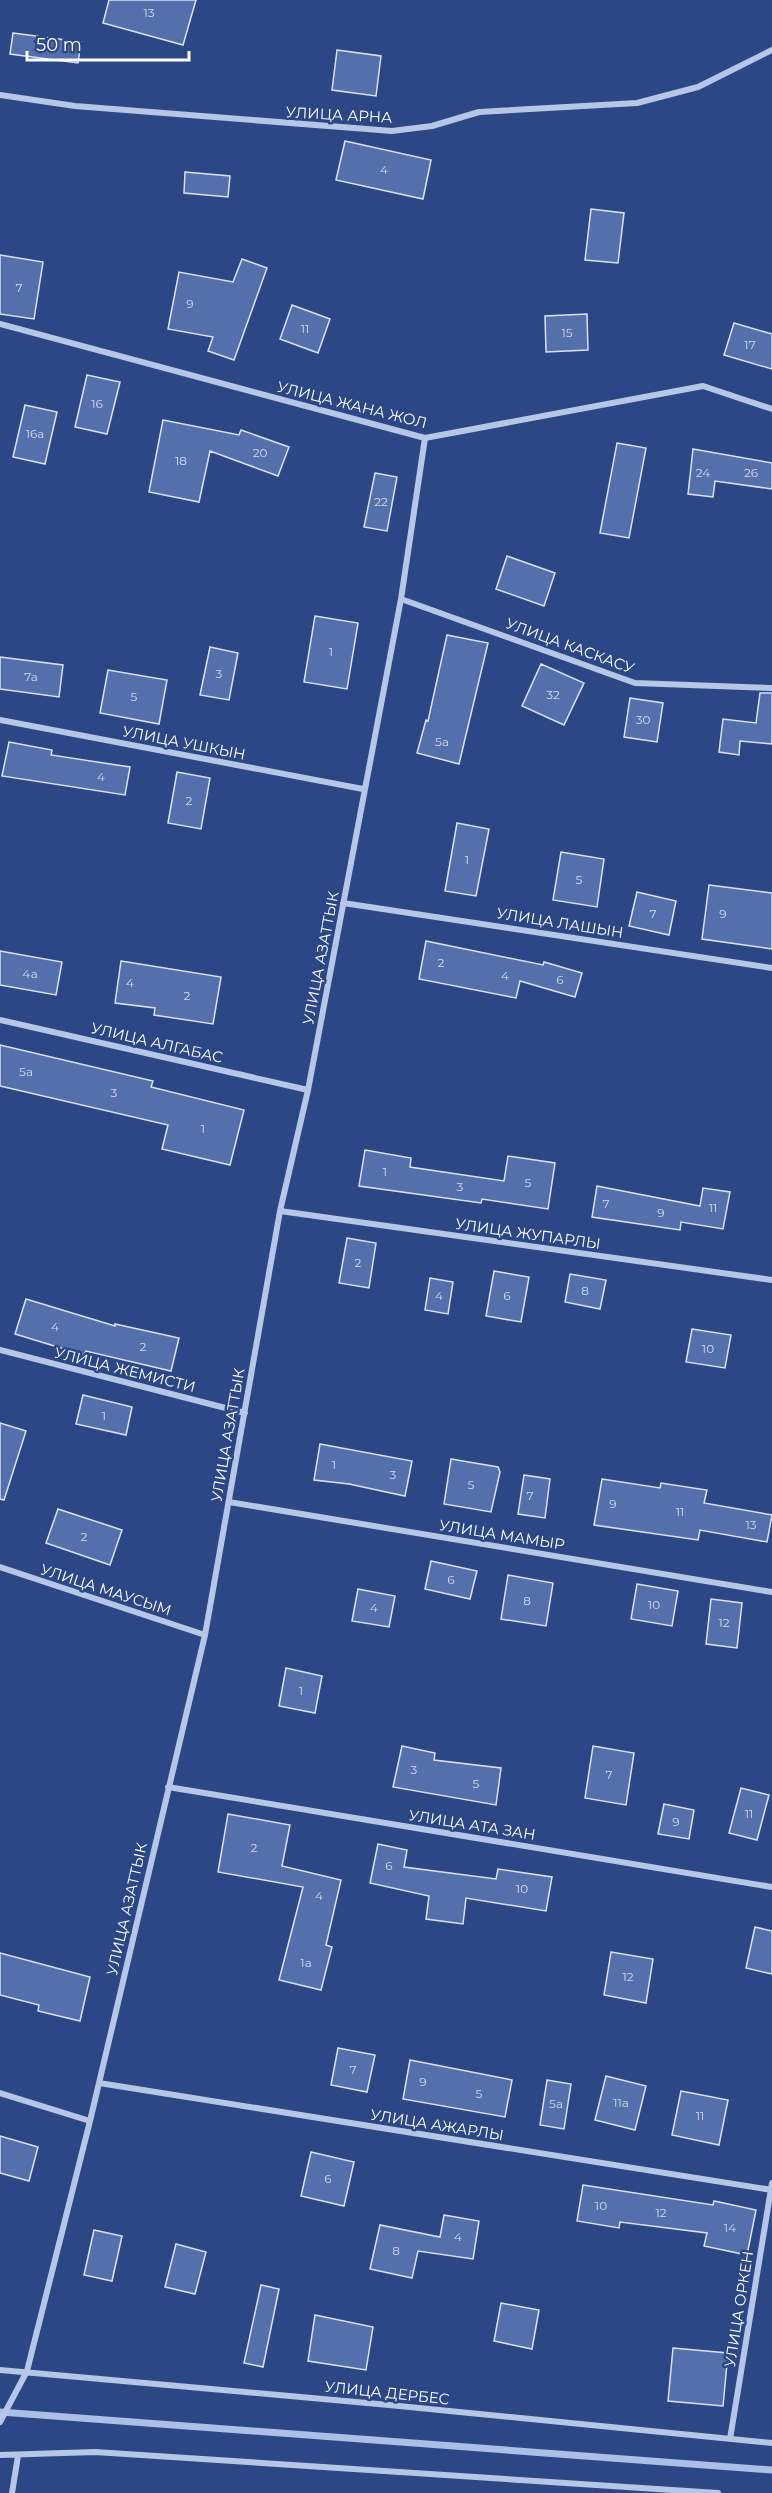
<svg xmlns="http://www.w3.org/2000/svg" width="772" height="2493" viewBox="0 0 772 2493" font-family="Montserrat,sans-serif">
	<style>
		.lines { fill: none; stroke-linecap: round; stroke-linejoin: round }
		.stream { stroke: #abbfe7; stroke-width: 7 }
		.building { fill: #5370ac; stroke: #d9e2f6; stroke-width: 1.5 }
		.minor { stroke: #b6c6e7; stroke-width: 6 }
		.labels { text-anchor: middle; stroke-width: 5; stroke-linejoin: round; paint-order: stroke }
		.number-label { font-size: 12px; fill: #d4dbea }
		.street-label { font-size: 15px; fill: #fff; stroke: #2b4785 }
	</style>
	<rect width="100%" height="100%" fill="#2b4785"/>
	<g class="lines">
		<!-- stream -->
		<path class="stream" d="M0,2412L772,2470"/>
	</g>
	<!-- building -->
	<path class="building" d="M109,0H196L183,45L103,23Z
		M13,33L81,42L78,63L10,54Z
		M337,50L381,56L376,96L332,90Z
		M345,141L431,160L423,199L336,180Z
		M185,172L230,176L228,197L184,193Z
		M591,209L624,213L618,263L585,260Z
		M0,255L43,262L34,319L0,314Z
		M242,259L267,268L234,360L208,351L213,337L168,329L179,272L233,282Z
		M292,305L330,319L318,353L280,339Z
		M587,314L588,350L546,352L545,316Z
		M734,323L772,334V369L724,355Z
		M87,375L120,382L107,434L75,427Z
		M25,405L57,412L45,464L13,457Z
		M163,420L239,435L241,430L289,447L278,476L210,451L199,502L149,492Z
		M617,443L646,448L629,538L600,533Z
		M693,449L772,463V489L715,481L713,497L688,494Z
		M375,473L397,477L387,531L364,527Z
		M507,556L555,573L544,606L496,589Z
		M315,616L358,623L347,689L304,682Z
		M447,635L488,643L459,764L417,753L426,720L428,721Z
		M210,647L238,653L229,700L200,695Z
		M0,657L63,665L59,697L0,689Z
		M541,664L584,683L564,725L522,706Z
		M108,670L167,680L159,724L100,713Z
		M760,693H772V744L740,741L739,755L719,752L723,719L756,723Z
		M630,698L663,703L657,742L624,737Z
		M9,742L52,750L51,755L130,767L125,795L2,776Z
		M177,772L210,778L201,829L168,823Z
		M457,823L489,829L476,896L445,891Z
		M561,852L604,859L597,907L553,900Z
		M709,885L772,893V949L702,939Z
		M637,892L676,901L669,935L629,926Z
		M426,941L543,965L544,962L582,973L575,997L520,981L516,998L419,979Z
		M0,951L62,962L56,995L0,985Z
		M121,961L221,977L213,1024L154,1015L155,1008L115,1003Z
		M0,1045L153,1081L151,1087L244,1110L230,1165L162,1149L168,1125L0,1086Z
		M365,1150L411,1158L410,1167L504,1181L508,1156L555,1163L548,1209L482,1199L481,1203L359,1186Z
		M597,1186L700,1206L703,1188L730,1192L723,1229L681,1222L680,1230L592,1217Z
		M347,1238L376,1243L369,1288L339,1283Z
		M494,1271L529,1277L521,1322L486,1316Z
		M570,1274L606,1280L600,1309L565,1302Z
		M430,1278L453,1282L448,1314L425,1310Z
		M26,1299L115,1326V1324L179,1338L171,1371L86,1351L84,1355L15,1334Z
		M692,1329L731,1335L725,1368L686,1362Z
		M83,1395L132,1407L126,1435L76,1424Z
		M0,1423L26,1431L4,1500L0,1499Z
		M320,1444L412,1461L405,1496L349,1484L314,1480Z
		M451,1459L498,1467L500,1472L491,1512L444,1504Z
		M524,1475L550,1479L545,1518L518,1514Z
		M602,1479L660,1488L661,1483L707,1490L704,1503L772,1515L767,1542L700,1530L698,1540L594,1525Z
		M58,1509L122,1530L110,1565L46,1543Z
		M431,1561L477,1571L470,1599L425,1589Z
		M508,1575L553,1583L546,1626L501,1619Z
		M637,1584L678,1591L672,1626L631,1619Z
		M358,1589L395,1596L389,1627L352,1621Z
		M711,1599L742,1603L737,1648L706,1644Z
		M286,1668L322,1676L315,1713L279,1706Z
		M402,1746L435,1753L434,1760L501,1768L496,1805L393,1787Z
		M593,1746L634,1753L626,1805L585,1798Z
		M741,1788L769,1795L757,1840L729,1833Z
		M664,1804L694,1810L689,1839L658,1834Z
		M228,1814L290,1825L282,1866L341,1880L326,1945L332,1947L321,1990L279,1980L303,1887L218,1872Z
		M378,1844L407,1850L404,1867L496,1879L498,1869L552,1877L546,1911L466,1898L463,1924L426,1919L429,1896L370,1883Z
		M755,1927L772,1931V1974L746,1968Z
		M611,1952L653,1959L646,2003L604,1995Z
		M0,1953L90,1977L80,2021L38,2011L39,2005L0,1995Z
		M338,2048L375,2055L367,2092L331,2085Z
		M410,2060L512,2080L505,2117L403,2099Z
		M606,2076L646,2086L635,2130L595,2120Z
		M547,2080L571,2084L564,2129L540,2125Z
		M681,2091L728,2100L719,2145L672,2135Z
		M0,2136L38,2147L29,2181L0,2173Z
		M311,2152L354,2162L344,2206L301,2196Z
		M583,2185L713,2205L714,2201L756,2210L747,2255L704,2246L707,2233L620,2222L619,2228L577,2221Z
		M444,2215L479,2221L473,2259L418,2251L412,2278L370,2269L380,2225L440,2237Z
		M94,2230L122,2236L112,2281L84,2275Z
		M176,2244L206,2252L195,2294L165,2287Z
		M261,2285L279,2289L263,2367L244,2363Z
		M501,2303L539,2310L532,2349L494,2341Z
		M315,2315L373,2327L366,2370L308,2361Z
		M673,2348L728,2353L723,2406L668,2401Z"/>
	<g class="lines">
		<!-- minor -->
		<path class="minor" d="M0,95L75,106L392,131L432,126L479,112L637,103L698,87L772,50
			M0,324L425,438L703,386L772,409
			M401,599L635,683L772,688
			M0,720L363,789
			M343,903L772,968
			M0,1020L308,1090
			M280,1211L772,1280
			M0,1350L245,1413
			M229,1502L772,1592
			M0,1567L205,1635
			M168,1787L772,1887
			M99,2083L772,2190
			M0,2093L90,2121
			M0,2370L389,2405L772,2443
			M0,2422L27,2371L90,2121L205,1635L280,1211L308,1090L401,599L425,438
			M730,2439L772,2183
			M0,2455L95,2452L718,2493
			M12,2493L18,2456"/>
	</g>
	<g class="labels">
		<!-- number labels -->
		<g class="number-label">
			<text x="149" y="17">13</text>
			<text x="384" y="174">4</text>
			<text x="19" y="292">7</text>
			<text x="190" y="308">9</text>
			<text x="305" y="333">11</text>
			<text x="567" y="337">15</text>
			<text x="750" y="349">17</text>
			<text x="97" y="408">16</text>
			<text x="35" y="438">16а</text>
			<text x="260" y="457">20</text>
			<text x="181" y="465">18</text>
			<text x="703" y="477">24</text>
			<text x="751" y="477">26</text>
			<text x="381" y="506">22</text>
			<text x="331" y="656">1</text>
			<text x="219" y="678">3</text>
			<text x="31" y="681">7а</text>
			<text x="553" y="699">32</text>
			<text x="134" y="701">5</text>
			<text x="643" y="724">30</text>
			<text x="442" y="746">5а</text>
			<text x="101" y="781">4</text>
			<text x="189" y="805">2</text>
			<text x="467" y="864">1</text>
			<text x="579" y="884">5</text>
			<text x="653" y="918">7</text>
			<text x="723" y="918">9</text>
			<text x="441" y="967">2</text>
			<text x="30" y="978">4а</text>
			<text x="505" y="980">4</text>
			<text x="560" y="984">6</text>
			<text x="130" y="987">4</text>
			<text x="187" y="1000">2</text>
			<text x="26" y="1076">5а</text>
			<text x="114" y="1097">3</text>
			<text x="203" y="1133">1</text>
			<text x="385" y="1176">1</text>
			<text x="528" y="1187">5</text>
			<text x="460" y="1191">3</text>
			<text x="606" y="1208">7</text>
			<text x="713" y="1212">11</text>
			<text x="661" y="1217">9</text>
			<text x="358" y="1267">2</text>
			<text x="585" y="1295">8</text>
			<text x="439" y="1300">4</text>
			<text x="507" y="1300">6</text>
			<text x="55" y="1331">4</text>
			<text x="143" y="1351">2</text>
			<text x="708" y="1353">10</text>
			<text x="104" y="1420">1</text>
			<text x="334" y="1469">1</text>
			<text x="393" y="1479">3</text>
			<text x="471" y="1489">5</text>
			<text x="530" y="1500">7</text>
			<text x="613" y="1508">9</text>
			<text x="680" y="1516">11</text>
			<text x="751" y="1529">13</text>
			<text x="84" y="1541">2</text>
			<text x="451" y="1584">6</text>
			<text x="527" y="1605">8</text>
			<text x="654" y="1609">10</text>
			<text x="374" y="1612">4</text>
			<text x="724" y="1627">12</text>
			<text x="301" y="1695">1</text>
			<text x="414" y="1774">3</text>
			<text x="609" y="1779">7</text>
			<text x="476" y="1788">5</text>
			<text x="749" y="1818">11</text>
			<text x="676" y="1826">9</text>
			<text x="254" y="1852">2</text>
			<text x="389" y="1870">6</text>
			<text x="522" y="1893">10</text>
			<text x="319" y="1900">4</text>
			<text x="306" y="1967">1а</text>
			<text x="628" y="1981">12</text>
			<text x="353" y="2074">7</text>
			<text x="423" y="2086">9</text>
			<text x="479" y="2098">5</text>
			<text x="621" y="2107">11а</text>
			<text x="556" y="2108">5а</text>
			<text x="700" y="2120">11</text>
			<text x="328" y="2183">6</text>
			<text x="601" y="2210">10</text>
			<text x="661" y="2217">12</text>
			<text x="730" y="2232">14</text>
			<text x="458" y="2241">4</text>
			<text x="396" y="2255">8</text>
		</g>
		<!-- street labels -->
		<g class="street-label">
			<text transform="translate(339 115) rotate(3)" y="5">УЛИЦА АРНА</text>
			<text transform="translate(352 405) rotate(14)" y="5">УЛИЦА ЖАНА ЖОЛ</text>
			<text transform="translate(570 646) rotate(20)" y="5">УЛИЦА КАСКАСУ</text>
			<text transform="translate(184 743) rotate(11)" y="5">УЛИЦА УШКЫН</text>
			<text transform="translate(560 923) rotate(9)" y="5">УЛИЦА ЛАШЫН</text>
			<text transform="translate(321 958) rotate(-79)" y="5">УЛИЦА АЗАТТЫК</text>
			<text transform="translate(157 1043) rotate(13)" y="5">УЛИЦА АЛГАБАС</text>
			<text transform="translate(528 1234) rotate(8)" y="5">УЛИЦА ЖУПАРЛЫ</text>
			<text transform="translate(125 1370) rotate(14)" y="5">УЛИЦА ЖЕМИСТИ</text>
			<text transform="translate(228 1435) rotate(-80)" y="5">УЛИЦА АЗАТТЫК</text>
			<text transform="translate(502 1535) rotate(9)" y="5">УЛИЦА МАМЫР</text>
			<text transform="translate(106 1590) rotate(18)" y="5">УЛИЦА МАУСЫМ</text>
			<text transform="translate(472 1825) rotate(9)" y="5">УЛИЦА АТА ЗАН</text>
			<text transform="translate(127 1909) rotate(-77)" y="5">УЛИЦА АЗАТТЫК</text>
			<text transform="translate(437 2125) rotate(9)" y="5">УЛИЦА АЖАРЛЫ</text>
			<text transform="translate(739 2309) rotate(-81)" y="5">УЛИЦА ОРКЕН</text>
			<text transform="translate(387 2393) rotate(6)" y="5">УЛИЦА ДЕРБЕС</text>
		</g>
	</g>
	<!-- scale -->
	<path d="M27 51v9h162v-9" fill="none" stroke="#ffffff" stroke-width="3"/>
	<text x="36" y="51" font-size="18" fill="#ffffff" stroke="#2b4785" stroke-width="4.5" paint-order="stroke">50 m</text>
</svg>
